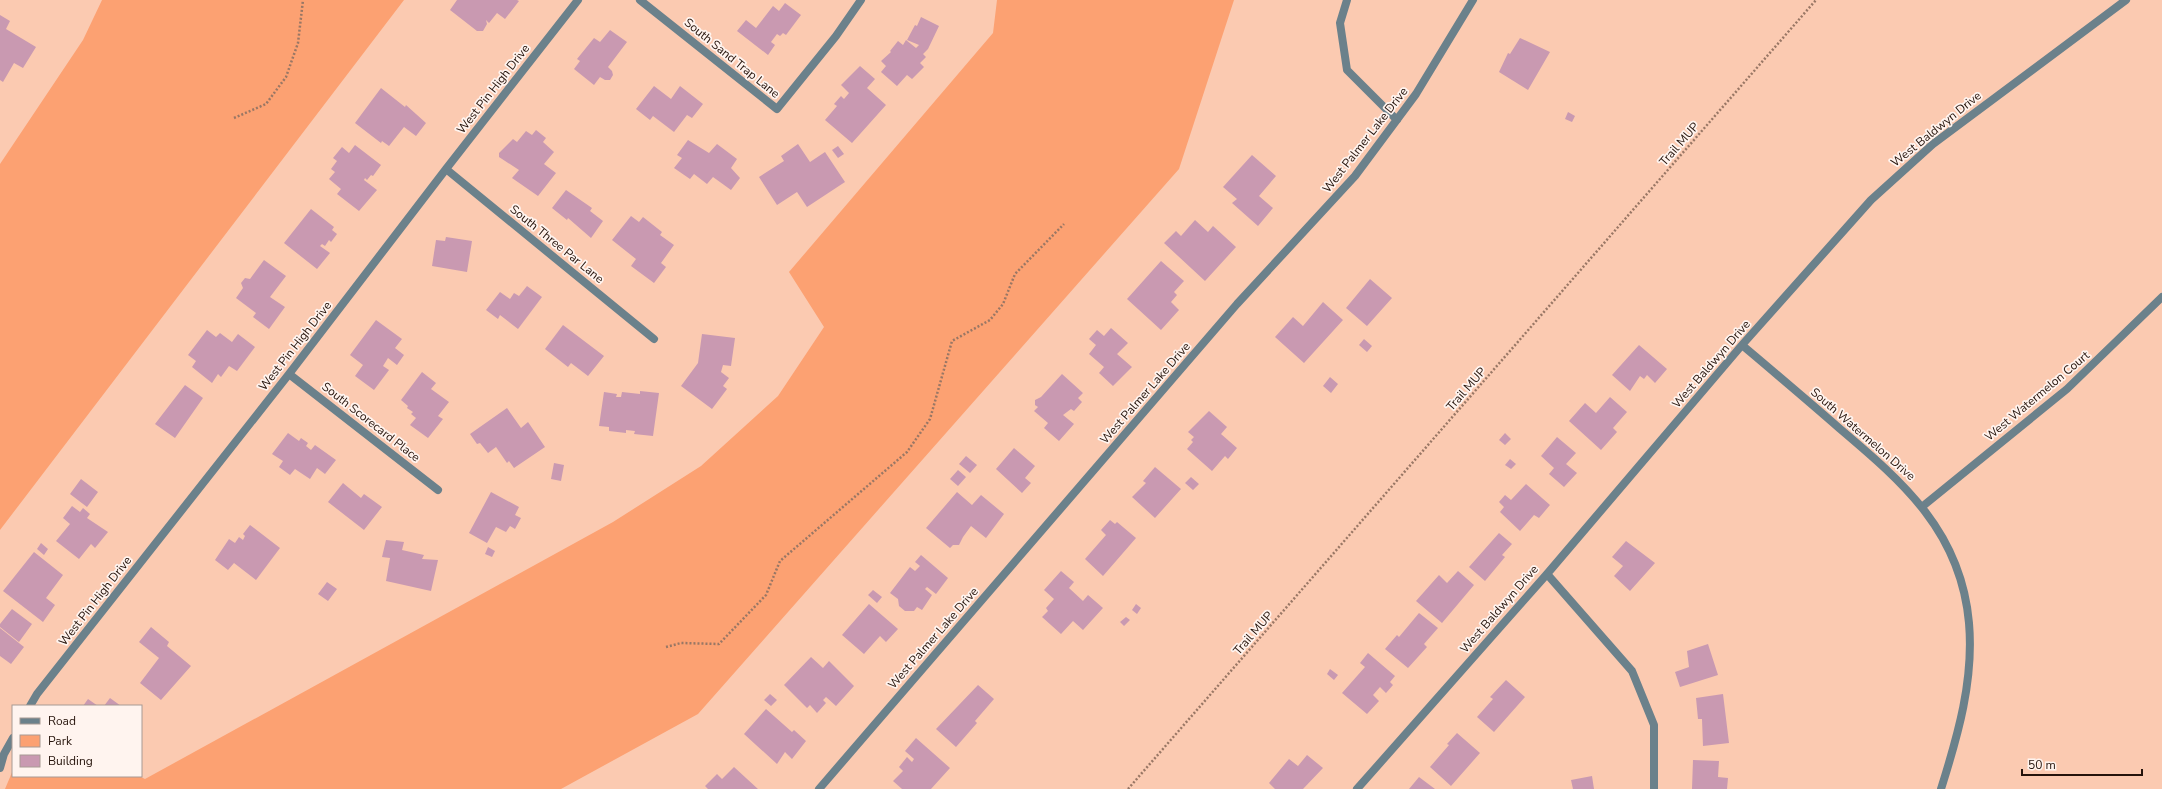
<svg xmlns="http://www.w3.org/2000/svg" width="2162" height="789" viewBox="0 0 2162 789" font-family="'Nunito Sans',sans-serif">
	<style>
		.green { fill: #fca172 }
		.building { fill: #c999b1 }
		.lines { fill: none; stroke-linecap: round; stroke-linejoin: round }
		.path { stroke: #997765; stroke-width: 2.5; stroke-dasharray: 2 2; stroke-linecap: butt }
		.street { stroke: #6b818b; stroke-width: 8 }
		.labels { text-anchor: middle; stroke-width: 3.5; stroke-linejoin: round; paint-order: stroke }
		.street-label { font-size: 12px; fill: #25130b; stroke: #fff4ef }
	</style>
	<rect width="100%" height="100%" fill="#fbcab1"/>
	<!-- green -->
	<path class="green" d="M102,0H404L0,530V164L83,40Z
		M997,0H1234L1179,169L698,714L561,789H5L13,770V776H139L145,779L613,522L701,466L778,396L824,327L789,272L993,33Z"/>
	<!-- building -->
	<path class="building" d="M457,0H517L519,1L505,19L497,13L489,23L486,20L487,24L483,31H477L450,10Z
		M785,3L801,15L786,35L783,33L780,36L777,34L771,42L775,45L768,55L737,31L746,20L756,28L773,6L779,11Z
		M0,15L10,21L6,29L36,47L23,68L14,63L3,82L0,80Z
		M921,17L939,26L928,49L923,54L926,57L920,63L924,67L912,79L907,75L897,86L881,72L886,66L881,61L891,52L890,51L898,41L903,45L906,40L916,48L919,45L907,40L915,25L917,26Z
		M610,30L627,42L608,67L612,71L613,75L610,80H605L600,77L594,85L574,69L580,61L577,59L594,38L600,42Z
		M1520,38L1550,52L1528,90L1499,72L1508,53L1510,54Z
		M860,66L875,79L867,88L886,105L852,143L825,120L837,106L834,104L841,96L844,99L849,93L841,85Z
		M654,86L671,99L680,86L703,104L692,118L687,115L674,132L653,116L650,120L636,109Z
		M381,88L405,107L406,105L426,123L416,136L404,127L389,146L382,141L381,143L355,123Z
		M1568,112L1575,116L1572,122L1565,119Z
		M536,130L546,138L543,142L554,152L544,164L556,173L538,196L512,178L519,170L499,157V153L513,139L517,142L526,131L532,135Z
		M688,140L709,153L717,144L737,159L731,168L740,178L731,190L713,177L707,184L694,174L690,179L674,168L682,158L677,155Z
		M798,144L810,162L825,152L845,182L807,207L797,192L777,205L759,177L784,161L781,156Z
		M355,145L381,165L373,176L371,175L367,180L365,178L364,180L377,190L359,211L337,194L341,189L329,179L335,172L331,169L337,161L333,158L342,147L349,153Z
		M838,146L844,154L838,158L832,150Z
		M1252,155L1276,176L1259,196L1273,208L1258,226L1232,203L1237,199L1223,187Z
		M566,190L592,208L590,211L603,221L591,238L568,218L567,220L552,208Z
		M311,209L334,227L332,230L337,234L331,242L329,240L325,246L322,244L320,246L330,253L317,269L284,243Z
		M631,216L639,222L643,217L662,232L660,235L674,245L661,263L666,267L654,283L631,266L636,259L612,240Z
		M1195,220L1208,232L1213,226L1236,247L1205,281L1164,243L1176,231L1181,236Z
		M446,237L472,241L467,272L432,266L436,240L445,241Z
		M264,260L286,276L270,297L285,307L269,329L253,317L256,313L236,298L243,288L241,283L245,278L250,279Z
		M1161,261L1184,281L1174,292L1177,295L1171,302L1179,310L1161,330L1127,299Z
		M1370,279L1392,298L1367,326L1346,308Z
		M527,286L542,297L518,329L500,315L498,319L486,310L500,292L510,299L514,293L519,296Z
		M1323,302L1343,320L1304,363L1275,337L1293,317L1303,326Z
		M376,320L402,339L395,348L404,355L397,365L388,358L383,366L389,370L374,390L355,376L363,365L350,355Z
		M563,325L604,356L588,376L571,363L568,367L545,349Z
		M1111,328L1128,343L1117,354L1132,367L1113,386L1099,373L1104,367L1089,354L1096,345L1089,339L1097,330L1104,336Z
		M207,330L216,337L220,333L232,342L238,334L255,347L237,371L229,366L221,377L218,374L212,383L192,367L196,361L188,355Z
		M702,334L735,338L731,366L723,365L721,372L729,378L723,386L727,389L712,409L681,386L698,363Z
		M1364,339L1372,346L1367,352L1359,345Z
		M1639,345L1667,369L1655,383L1647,375L1644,379L1640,376L1630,391L1612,375Z
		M422,372L436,383L431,389L449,402L438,416L443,419L428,438L410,425L416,418L411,414L413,412L407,408L408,406L401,400Z
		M1062,374L1083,393L1078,398L1082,402L1074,411L1071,409L1063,415L1074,424L1059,441L1044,428L1048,423L1034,411L1038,407L1035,405V400L1041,397Z
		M1330,377L1338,384L1331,393L1323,386Z
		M185,385L203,398L175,438L155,424Z
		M640,391L659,393L653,436L634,434L635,431L626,430V433L609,431V427L599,426L604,392L617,394L616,397H621L622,392L640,394Z
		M1610,397L1627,412L1613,428L1617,432L1601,450L1569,421L1585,403L1596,413Z
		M507,408L521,428L528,422L545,447L514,468L509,461L507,463L496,447L488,453L480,443L477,444L470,434Z
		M1209,411L1227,427L1221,434L1237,448L1228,459L1225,456L1212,471L1187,449L1193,442L1191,440L1194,437L1188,432Z
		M288,433L299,441L301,438L308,443L306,446L311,450L315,445L336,460L325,474L317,468L310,479L295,469L290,475L279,467L283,461L272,454Z
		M1505,433L1511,439L1505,445L1499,440Z
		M1557,437L1576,453L1566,464L1577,473L1564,487L1549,474L1554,468L1541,456Z
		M1014,448L1035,466L1025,478L1031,483L1022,493L996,469Z
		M966,456L977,465L970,473L959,464Z
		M1510,459L1516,464L1511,469L1505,465Z
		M554,463L564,465L561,481L551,479Z
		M1155,467L1181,489L1155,518L1132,497L1146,483L1143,481Z
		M958,470L966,477L958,486L950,479Z
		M1191,477L1199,484L1193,490L1185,483Z
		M81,479L98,492L87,507L70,494Z
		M343,483L361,498L364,494L382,507L364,530L328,502Z
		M1526,484L1550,505L1539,518L1534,515L1520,531L1500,512L1504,507L1499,502L1505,495L1511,500Z
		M491,492L519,507L515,515L521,518L515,529L510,526L506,532L496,527L487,543L469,533Z
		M957,492L972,505L981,495L1004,514L986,538L971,526L963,537L959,545H953L950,548L926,528Z
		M72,506L80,512L83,508L90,514L87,518L108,532L95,548L91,544L79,559L56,541L70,524L63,518Z
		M1110,520L1115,524L1117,522L1136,538L1103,576L1085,559L1106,535L1101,530Z
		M250,525L280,548L256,580L234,563L228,570L215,560L229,539L235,543L239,537L243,540L245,536L243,534Z
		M1499,533L1512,544L1502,555L1505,557L1485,581L1469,567Z
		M386,540L404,542L402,550L424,555L422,559L438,560L431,591L386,581L390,558L382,557Z
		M1626,541L1655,563L1630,591L1614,576L1623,566L1612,557Z
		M41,543L48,549L44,555L37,549Z
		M488,547L495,551L492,557L485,554Z
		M34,552L63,575L46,598L55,605L43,622L3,591Z
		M921,555L948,578L936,594L927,587L925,589L932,595L922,610L917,607L914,611H905L899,606L898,599L890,593L910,567L915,571L920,566L915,562Z
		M1061,571L1074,582L1069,588L1083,601L1088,595L1103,608L1083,630L1073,621L1061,634L1042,617L1048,611L1046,608L1054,599L1044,590Z
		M1458,571L1474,585L1442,623L1416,601L1439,575L1447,583Z
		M327,582L337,589L328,601L318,594Z
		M873,590L882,597L877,603L868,595Z
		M869,604L898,629L886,642L880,636L864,654L842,635Z
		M1136,604L1141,608L1137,614L1132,610Z
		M12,609L32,624L19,642L0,627V624Z
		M1419,613L1438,628L1424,644L1427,647L1408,668L1385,649L1397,635L1399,637Z
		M1126,617L1130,620L1124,626L1120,622Z
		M151,627L169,642L167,646L191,666L161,700L140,683L159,658L139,642Z
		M0,628L24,647L11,664L0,656Z
		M1708,644L1718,675L1680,687L1675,672L1689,667L1687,651Z
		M1368,653L1395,676L1390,682L1393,685L1386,693L1380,687L1373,695L1379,701L1367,714L1342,693L1365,667L1360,663Z
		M811,657L823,668L829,661L854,686L836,706L826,697L823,700L826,703L817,713L810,705L807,708L784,685Z
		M1330,669L1338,675L1334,680L1327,674Z
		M1506,680L1525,697L1494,732L1477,717L1493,699L1490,697Z
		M978,685L994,699L975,721L977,723L956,747L936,729Z
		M770,694L777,700L771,706L764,700Z
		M1723,694L1729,743L1703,746L1702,719H1698L1696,698Z
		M110,698L121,706H104Z
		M88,699L98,706H83Z
		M766,709L792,732L794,730L806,741L792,759L785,752L777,764L744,734Z
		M1457,733L1480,753L1451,786L1430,767L1449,745L1447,744Z
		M916,738L950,768L931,789H902L893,781L903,771L899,767L907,757L912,762L914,759L905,751Z
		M1307,755L1323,768L1303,789H1275L1269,783L1289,759L1298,766Z
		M1693,760L1719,761L1718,777L1728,778L1727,789H1692Z
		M734,767L758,789H708L705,786L717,774L722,779Z
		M1592,776L1594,789H1573L1571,780Z
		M1419,777L1435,789H1409Z"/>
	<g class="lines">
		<!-- path -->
		<path class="path" d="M234,118L266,104L286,77L298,43L303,0
			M666,647L681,643L719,644L766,595L780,561L907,452L930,419L952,341L990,320L1003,304L1015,274L1064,224
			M1128,789L1816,0"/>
		<!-- street -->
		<path class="street" d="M640,0L777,109L836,36L861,0
			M1347,0L1340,23L1347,70L1397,120
			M446,169L654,339
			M1742,345C1775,373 1807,400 1839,428C1904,483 1961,532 1969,623C1974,680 1958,735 1941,789
			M289,374L438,490
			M1923,506L2067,389L2162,297
			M1547,574L1632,671L1654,725V789
			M30,706L37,694L289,374L446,169L578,0
			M0,768L4,754L13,738
			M819,789L1237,304L1355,176L1416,94L1473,0
			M1357,789L1547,574L1742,345L1871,200L1933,144L2126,0"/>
	</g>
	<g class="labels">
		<!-- street labels -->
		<g class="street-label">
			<text transform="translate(732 58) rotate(39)" y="4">South Sand Trap Lane</text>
			<text transform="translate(493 89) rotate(-52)" y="4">West Pin High Drive</text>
			<text transform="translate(1936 129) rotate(-39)" y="4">West Baldwyn Drive</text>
			<text transform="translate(1365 140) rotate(-52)" y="4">West Palmer Lake Drive</text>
			<text transform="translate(1679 144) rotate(-49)" y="4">Trail MUP</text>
			<text transform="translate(557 244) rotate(39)" y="4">South Three Par Lane</text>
			<text transform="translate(295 346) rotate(-52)" y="4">West Pin High Drive</text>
			<text transform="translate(1711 364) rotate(-49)" y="4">West Baldwyn Drive</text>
			<text transform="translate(1466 389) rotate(-49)" y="4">Trail MUP</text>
			<text transform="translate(1145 393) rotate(-49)" y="4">West Palmer Lake Drive</text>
			<text transform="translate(2037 396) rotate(-40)" y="4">West Watermelon Court</text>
			<text transform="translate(371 422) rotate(38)" y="4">South Scorecard Place</text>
			<text transform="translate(1863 434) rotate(41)" y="4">South Watermelon Drive</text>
			<text transform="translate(95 601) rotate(-52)" y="4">West Pin High Drive</text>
			<text transform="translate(1499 609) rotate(-49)" y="4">West Baldwyn Drive</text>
			<text transform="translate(1253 633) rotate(-49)" y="4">Trail MUP</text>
			<text transform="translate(933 638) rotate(-49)" y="4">West Palmer Lake Drive</text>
		</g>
	</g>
	<!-- legend -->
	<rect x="12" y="705" width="130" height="72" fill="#fff4ef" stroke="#a89a94"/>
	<rect x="20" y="718" width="20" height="6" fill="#6b818b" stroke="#a89a94"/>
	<text x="48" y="725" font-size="12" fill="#25130b">Road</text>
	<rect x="20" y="735" width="20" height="12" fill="#fca172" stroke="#a89a94"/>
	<text x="48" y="745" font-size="12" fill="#25130b">Park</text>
	<rect x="20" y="755" width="20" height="12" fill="#c999b1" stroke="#a89a94"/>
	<text x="48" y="765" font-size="12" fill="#25130b">Building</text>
	<!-- scale -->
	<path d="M2022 769v6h120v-6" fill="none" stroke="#25130b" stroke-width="2"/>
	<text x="2028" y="769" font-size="12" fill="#25130b" stroke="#fff4ef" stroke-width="3" paint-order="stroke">50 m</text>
</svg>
